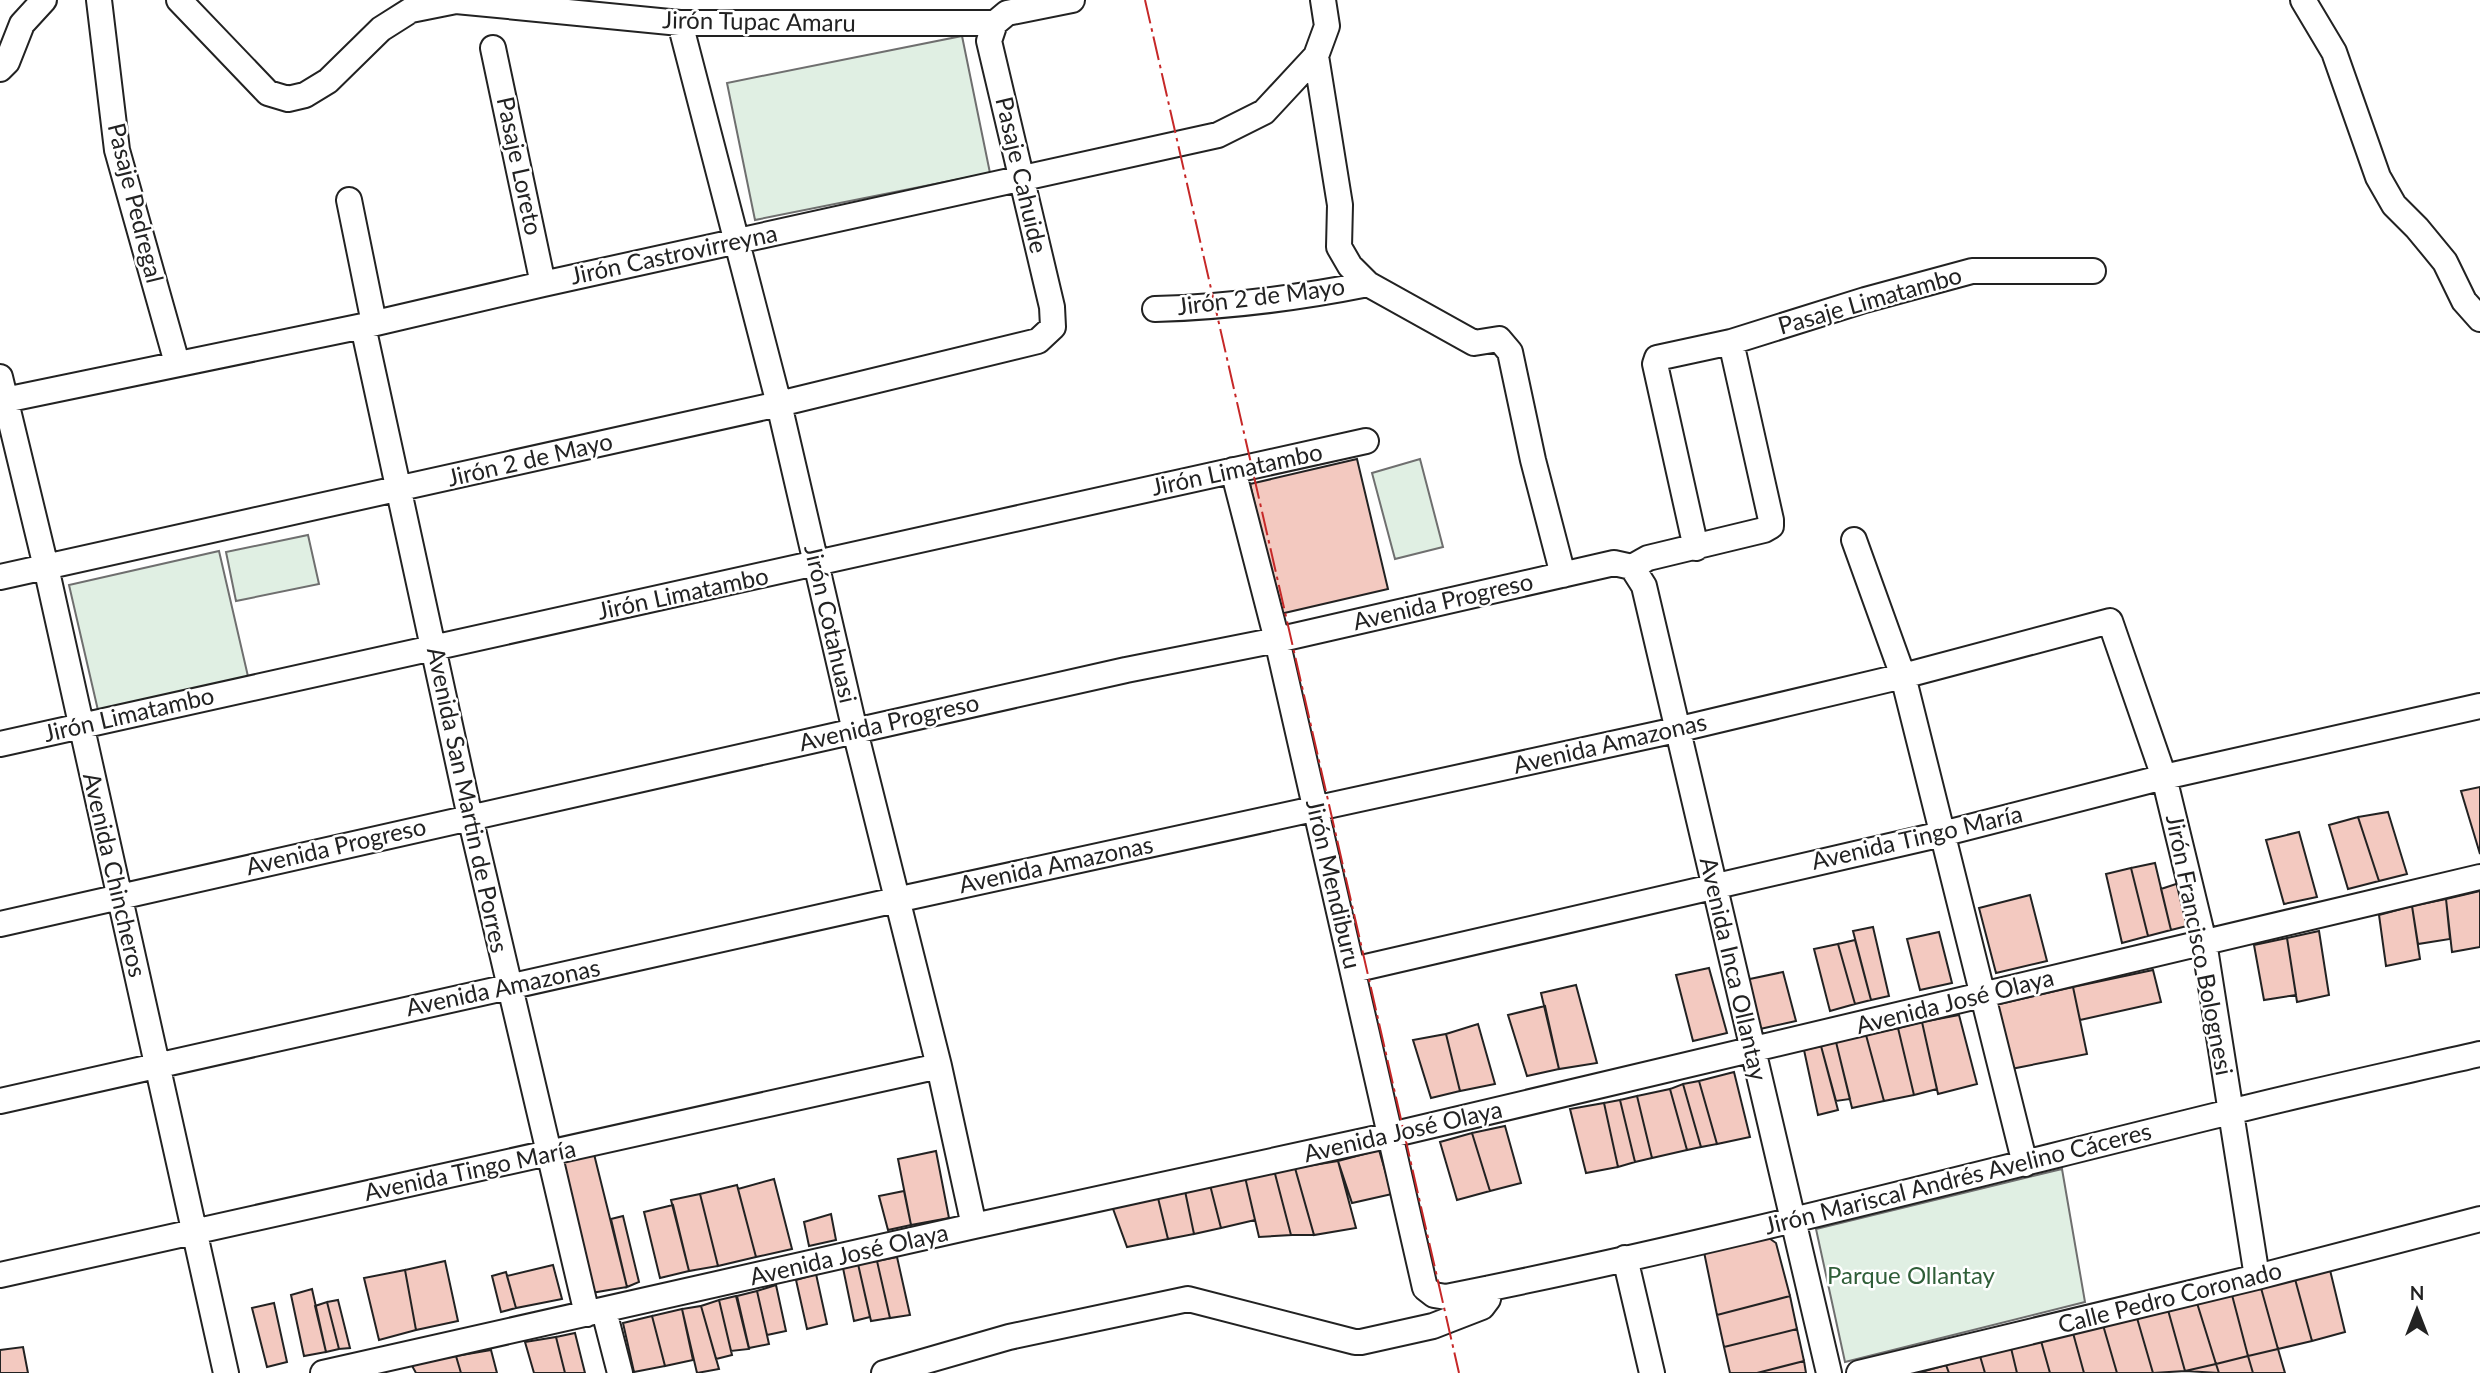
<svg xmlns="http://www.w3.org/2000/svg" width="2480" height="1373" viewBox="0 0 2480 1373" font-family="Lato,sans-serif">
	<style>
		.green { fill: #e0efe3; stroke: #6f6f6f; stroke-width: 2 }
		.building { fill: #f3c9c0; stroke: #222; stroke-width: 2 }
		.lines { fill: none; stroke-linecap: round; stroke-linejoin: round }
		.minor-casing { stroke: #222; stroke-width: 28 }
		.minor { stroke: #fff; stroke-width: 24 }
		.power { stroke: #c62828; stroke-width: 2; stroke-dasharray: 24 5 3.5 5; stroke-linecap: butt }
		.labels { text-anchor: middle; stroke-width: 5; stroke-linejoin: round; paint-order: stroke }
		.street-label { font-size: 24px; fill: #222; stroke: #fff }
		.park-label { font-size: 24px; fill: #2f5e38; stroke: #fff }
	</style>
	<rect width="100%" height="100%" fill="#fff"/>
	<!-- green -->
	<path class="green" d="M962,36L990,173L755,220L727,83Z
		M1420,459L1443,547L1395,559L1372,473Z
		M308,535L319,584L236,601L226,552Z
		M219,551L250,685L100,719L69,585Z
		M2062,1169L2085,1302L1845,1362L1816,1229Z"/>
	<!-- building -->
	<path class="building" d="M1357,459L1388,589L1280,614L1250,484Z
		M2480,787V854L2461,791Z
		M2388,812L2407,874L2379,881L2358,817Z
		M2358,817L2379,881L2348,889L2329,825Z
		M2299,832L2317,897L2284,904L2266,840Z
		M2155,863L2171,930L2148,936L2131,868Z
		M2131,868L2148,936L2122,943L2106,874Z
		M2182,882L2191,925L2171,930L2161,889Z
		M2480,891V947L2452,952L2446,899Z
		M2030,895L2047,961L1996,973L1979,908Z
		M2446,899L2450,939L2418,944L2412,906Z
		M2412,906L2420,959L2386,966L2379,915Z
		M1873,927L1889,996L1871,1000L1853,931Z
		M2319,931L2329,995L2297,1002L2287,938Z
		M1939,932L1952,983L1920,990L1907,939Z
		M2287,938L2296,995L2264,1000L2254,945Z
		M1855,940L1871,1000L1855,1004L1838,944Z
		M1838,944L1855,1004L1830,1011L1814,949Z
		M1709,968L1727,1033L1693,1041L1676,975Z
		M2153,970L2161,1002L2080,1020L2073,987Z
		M1783,972L1796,1021L1760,1029L1745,980Z
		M1576,985L1597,1063L1559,1069L1541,993Z
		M2073,987L2087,1054L2011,1069L1995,1005Z
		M1545,1006L1559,1069L1527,1076L1508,1015Z
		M1959,1015L1977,1084L1938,1094L1922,1022Z
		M1922,1022L1937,1089L1914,1095L1898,1028Z
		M1478,1024L1495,1084L1460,1091L1446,1034Z
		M1898,1028L1914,1095L1884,1101L1866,1035Z
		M1446,1034L1460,1091L1431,1098L1413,1040Z
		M1866,1035L1884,1101L1852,1108L1836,1042Z
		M1836,1042L1850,1099L1836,1101L1821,1046Z
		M1821,1046L1838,1110L1818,1115L1804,1050Z
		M1734,1072L1750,1137L1717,1144L1699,1081Z
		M1699,1081L1717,1144L1701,1147L1683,1084Z
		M1683,1084L1701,1147L1687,1150L1670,1089Z
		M1670,1089L1687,1150L1652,1158L1637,1096Z
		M1637,1096L1652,1158L1635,1162L1620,1100Z
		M1620,1100L1635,1162L1618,1167L1604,1103Z
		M1604,1103L1618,1167L1586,1173L1570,1109Z
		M1505,1126L1521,1183L1490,1191L1472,1133Z
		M1472,1133L1490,1191L1457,1200L1440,1142Z
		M593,1150L627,1287L591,1293L562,1160Z
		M1379,1150L1392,1194L1352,1203L1338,1161Z
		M936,1151L949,1218L911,1225L898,1159Z
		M1338,1161L1356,1228L1314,1235L1295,1168Z
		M1295,1168L1314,1235H1291L1274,1170Z
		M1274,1170L1291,1235L1259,1237L1245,1177Z
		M1245,1177L1255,1220L1221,1228L1210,1185Z
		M774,1179L792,1249L756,1257L738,1189Z
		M737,1185L756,1257L718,1266L700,1194Z
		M1210,1185L1221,1228L1194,1234L1185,1191Z
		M904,1191L911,1225L888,1230L879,1196Z
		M1185,1191L1194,1234L1168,1239L1158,1198Z
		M700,1194L718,1266L689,1271L671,1200Z
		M1158,1198L1168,1239L1127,1247L1112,1206Z
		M673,1205L689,1271L660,1278L644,1212Z
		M831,1214L836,1240L809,1246L804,1222Z
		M623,1216L639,1282L627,1287L611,1219Z
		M1766,1236L1776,1243L1790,1296L1717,1315L1704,1252Z
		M897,1257L910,1315L890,1318L877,1261Z
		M445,1261L458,1321L416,1330L405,1270Z
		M877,1261L890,1318L871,1321L858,1264Z
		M858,1264L870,1317L854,1321L843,1268Z
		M553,1265L562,1299L516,1308L507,1276Z
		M405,1270L416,1330L379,1340L364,1278Z
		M2330,1270L2345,1332L2312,1341L2295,1279Z
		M506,1272L516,1308L501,1312L492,1276Z
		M816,1274L827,1324L807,1329L796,1280Z
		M2295,1279L2312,1341L2278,1349L2261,1288Z
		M776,1285L786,1331L767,1335L757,1291Z
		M2261,1288L2278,1349L2248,1356L2232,1295Z
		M312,1289L326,1352L304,1356L291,1295Z
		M757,1291L769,1344L749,1348L737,1296Z
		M2232,1295L2248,1356L2216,1364L2197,1303Z
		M736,1296L749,1349L731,1351L719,1300Z
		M1790,1296L1797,1329L1724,1347L1717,1315Z
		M338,1300L350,1348L339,1349L327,1302Z
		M719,1300L732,1355L716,1359L701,1306Z
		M327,1302L339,1349L326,1352L315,1306Z
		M274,1303L287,1362L267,1367L252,1308Z
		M2197,1303L2216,1364L2185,1371L2168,1310Z
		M701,1306L719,1369L697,1373L682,1309Z
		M682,1309L693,1360L665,1366L652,1316Z
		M2168,1310L2185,1371L2153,1373L2137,1318Z
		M652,1316L665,1366L634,1372L623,1323Z
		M2137,1318L2153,1373H2117L2103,1325Z
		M2103,1325L2117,1373H2084L2073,1333Z
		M1797,1329L1804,1361L1757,1373H1730L1724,1347Z
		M575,1333L585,1373H565L556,1337Z
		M2073,1333L2084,1373H2050L2041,1341Z
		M556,1337L565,1373H534L525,1342Z
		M2041,1341L2050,1373H2017L2011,1348Z
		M23,1347L28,1373H0V1350Z
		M2011,1348L2017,1373H1985L1980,1356Z
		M2278,1349L2285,1373H2253L2248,1356Z
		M491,1350L497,1373H461L456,1356Z
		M456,1356L461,1373H416L411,1364Z
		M1980,1356L1985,1373H1949L1946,1365Z
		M2248,1356L2253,1373H2219L2216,1364Z
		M1804,1361L1806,1373H1757Z
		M2216,1364L2219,1373L2185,1371Z
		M1946,1365L1949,1373H1918Z"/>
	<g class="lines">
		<defs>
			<path id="minor" d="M99,0L117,150L177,363
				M179,0L268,93L288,99L305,95L328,81L381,29L411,10L456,1L680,23H995L1007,13L1072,0
				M1323,0L1327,26L1316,56L1340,205L1339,247L1350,266L1368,284L1474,343L1499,339L1510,352L1533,460L1563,575
				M2303,0L2334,52L2378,177L2394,205L2417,228L2445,262L2464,301L2480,319
				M680,23L779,404L855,731L939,1066L974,1226
				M493,48L543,284
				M0,69L7,62L22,24L44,0
				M349,200L374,323
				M1155,309C1226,307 1298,298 1368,284
				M363,326L470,817L587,1314
				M0,377L46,567L226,1373
				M5,400L363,326L543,284L1218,135L1264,112L1316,56
				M1233,470L1277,640L1425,1288L1434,1295L1446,1297C1709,1245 1969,1176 2230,1112C2313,1091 2397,1073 2480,1054
				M1854,540L1903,676L2025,1164
				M1696,548L1655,364L1657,358L1731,342L1865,300L1972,271H2093
				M1632,567L1644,586L1829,1373
				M0,577L779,404L1038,341L1053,327L1052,307L989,41L995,23
				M0,744L1366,441
				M0,924L855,731L1126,670L1277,640L1614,563L1632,567L1648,558L1764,530L1771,526V520L1731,342
				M1353,970L1942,834L2164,777L2480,706
				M0,1101L896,900L1676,730L1903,676L2110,621L2164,777L2204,942L2257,1277
				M1625,1258L1652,1373
				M0,1275L939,1066
				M604,1311L620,1373
				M323,1373L974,1226L1391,1135L2480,877
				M884,1373L1009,1337L1188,1299L1355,1342H1361L1433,1326L1482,1307L1488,1299L1490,1288
				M1859,1373L2257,1277L2480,1219"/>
		</defs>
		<!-- minor casing -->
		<use href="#minor" class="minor-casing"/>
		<!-- minor -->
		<use href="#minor" class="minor"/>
		<!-- power -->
		<path class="power" d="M1145,0L1459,1373"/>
	</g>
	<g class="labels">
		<!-- street labels -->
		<g class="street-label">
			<text transform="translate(759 22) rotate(1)" y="8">Jirón Tupac Amaru</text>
			<text transform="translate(519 166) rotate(78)" y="8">Pasaje Loreto</text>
			<text transform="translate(1021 175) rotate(77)" y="8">Pasaje Cahuide</text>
			<text transform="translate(135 203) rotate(76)" y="8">Pasaje Pedregal</text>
			<text transform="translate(674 255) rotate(-12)" y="8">Jirón Castrovirreyna</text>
			<text transform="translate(1261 297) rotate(-7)" y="8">Jirón 2 de Mayo</text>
			<text transform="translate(1870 301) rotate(-16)" y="8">Pasaje Limatambo</text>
			<text transform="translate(530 460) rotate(-13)" y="8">Jirón 2 de Mayo</text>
			<text transform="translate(1237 470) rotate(-12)" y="8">Jirón Limatambo</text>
			<text transform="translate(683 594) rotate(-12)" y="8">Jirón Limatambo</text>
			<text transform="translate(1443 602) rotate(-13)" y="8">Avenida Progreso</text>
			<text transform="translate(830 624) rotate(77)" y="8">Jirón Cotahuasi</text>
			<text transform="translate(129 715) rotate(-13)" y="8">Jirón Limatambo</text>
			<text transform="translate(889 723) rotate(-13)" y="8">Avenida Progreso</text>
			<text transform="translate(1610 744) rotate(-13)" y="8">Avenida Amazonas</text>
			<text transform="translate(467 800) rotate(78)" y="8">Avenida San Martin de Porres</text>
			<text transform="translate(1917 838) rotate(-13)" y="8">Avenida Tingo María</text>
			<text transform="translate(336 847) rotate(-13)" y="8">Avenida Progreso</text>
			<text transform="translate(1056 865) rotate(-12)" y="8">Avenida Amazonas</text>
			<text transform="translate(114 875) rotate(77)" y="8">Avenida Chincheros</text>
			<text transform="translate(1333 884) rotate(77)" y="8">Jirón Mendiburu</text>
			<text transform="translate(2199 945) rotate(79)" y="8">Jirón Francisco Bolognesi</text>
			<text transform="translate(1733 969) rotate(77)" y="8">Avenida Inca Ollantay</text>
			<text transform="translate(503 988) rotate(-12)" y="8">Avenida Amazonas</text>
			<text transform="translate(1955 1002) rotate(-14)" y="8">Avenida José Olaya</text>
			<text transform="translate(1403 1132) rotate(-13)" y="8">Avenida José Olaya</text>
			<text transform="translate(470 1171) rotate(-12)" y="8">Avenida Tingo María</text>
			<text transform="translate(1958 1179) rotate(-14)" y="8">Jirón Mariscal Andrés Avelino Cáceres</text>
			<text transform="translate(849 1255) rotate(-13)" y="8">Avenida José Olaya</text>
			<text transform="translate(2170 1298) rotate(-14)" y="8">Calle Pedro Coronado</text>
		</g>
		<!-- park labels -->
		<g class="park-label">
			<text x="1911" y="1284">Parque Ollantay</text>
		</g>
	</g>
	<!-- north arrow -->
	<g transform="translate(2417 1310)" stroke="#ffffff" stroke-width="5" paint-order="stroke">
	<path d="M0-5L12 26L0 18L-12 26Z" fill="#222222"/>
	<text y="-10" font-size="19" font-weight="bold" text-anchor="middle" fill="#222222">N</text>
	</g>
</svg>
